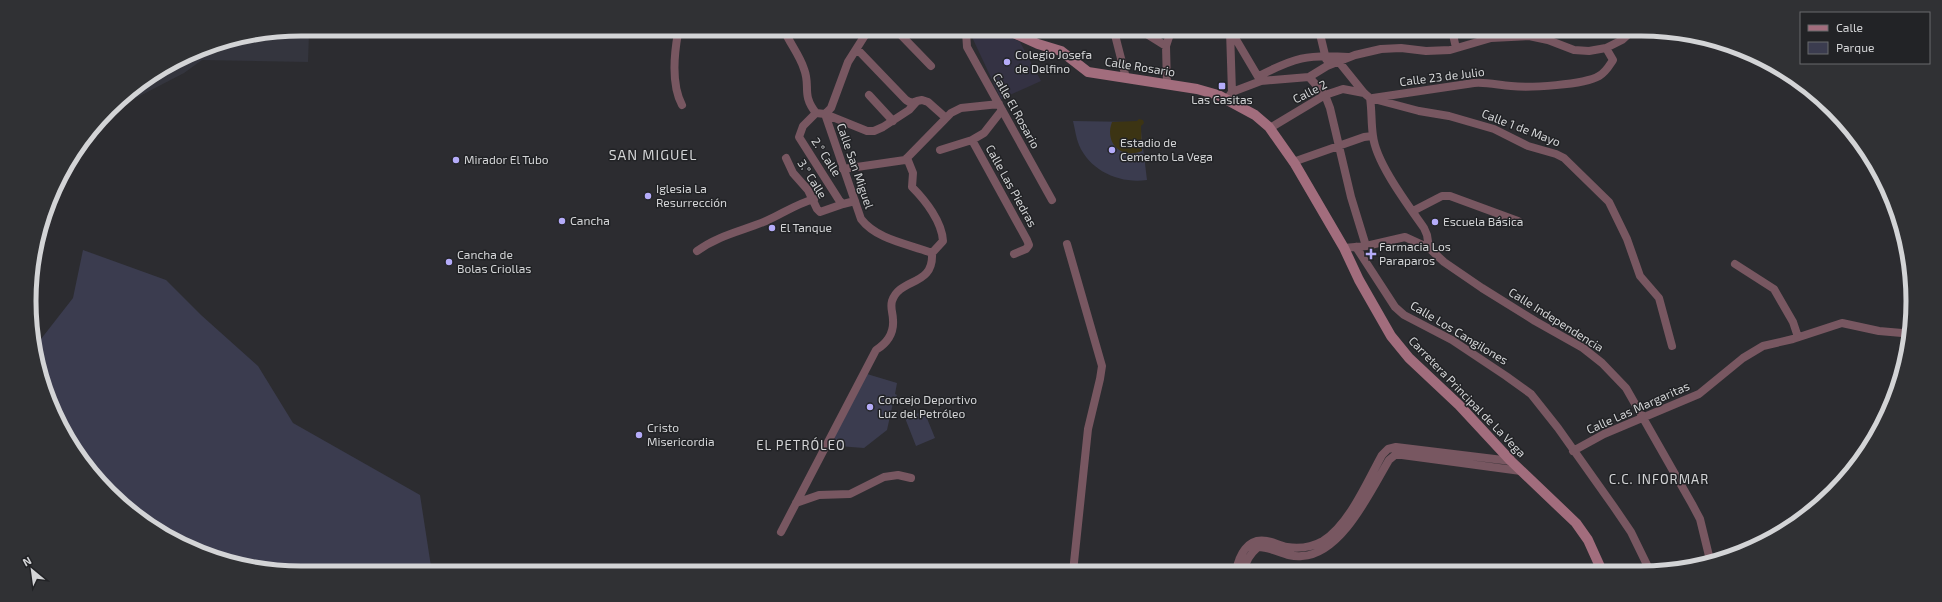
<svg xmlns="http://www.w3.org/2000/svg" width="1942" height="602" viewBox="0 0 1942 602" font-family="'Exo 2',sans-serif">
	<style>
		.built { fill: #34353e }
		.education { fill: #343243 }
		.green { fill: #3b3c4f }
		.sand { fill: #3c3413 }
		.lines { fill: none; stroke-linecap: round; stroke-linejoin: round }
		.street { stroke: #785761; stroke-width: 8 }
		.secondary { stroke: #a26d7d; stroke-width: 10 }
		.poi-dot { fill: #b5acf9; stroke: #222326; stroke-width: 1.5 }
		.labels { text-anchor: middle; stroke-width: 3; stroke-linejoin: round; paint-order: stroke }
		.poi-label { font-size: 12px; fill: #d3d4d6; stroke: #222326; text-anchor: start }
		.street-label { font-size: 12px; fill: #d3d4d6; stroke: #222326 }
		.neighbourhood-label { font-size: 13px; letter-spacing: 1px; fill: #d3d4d6; stroke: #222326 }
		.quarter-label { font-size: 14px; letter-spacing: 1px; fill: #d3d4d6; stroke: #222326 }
		.rim { fill: none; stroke: #d3d4d6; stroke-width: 5 }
	</style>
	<rect width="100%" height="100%" fill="#2c2c30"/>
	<!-- built -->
	<path class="built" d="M248,34H309L308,62L202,60L184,73L105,114L121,97L197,50Z"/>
	<!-- education -->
	<path class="education" d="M978,31L999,32L1020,42L1041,81L1001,99L972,37L971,32Z"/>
	<!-- green -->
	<path class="green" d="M1073,121L1132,122L1141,131L1147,180C1120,184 1090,171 1079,145C1076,138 1075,129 1073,121Z
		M83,250L166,280L201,315L258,366L293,423L420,495L432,573H301L248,568L197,552L150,527L109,493L75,452L38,371L34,348L73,298Z
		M867,374L897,383L895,394L897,395L893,403L887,430L864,448L838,446L829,438Z
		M924,411L935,438L916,446L905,418Z"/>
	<!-- sand -->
	<path class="sand" d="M1139,119L1143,120L1144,123L1141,126L1142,151C1122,160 1104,143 1112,122L1137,121Z"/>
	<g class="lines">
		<!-- street -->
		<path class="street" d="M1319,30L1326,59
			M1452,30L1456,48
			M1114,31L1126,78
			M1142,31L1166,46
			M1230,31L1232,92
			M1231,31L1260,80
			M785,32C791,45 800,56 804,69C811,87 801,94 816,113L825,114L867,131H874L883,127L909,110L917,101L922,100L928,102L946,118
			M898,32L931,66
			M966,32L967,47L1052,200
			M678,33C674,55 671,84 682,105
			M857,49L906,100L911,103L917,101
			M1339,62L1364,93L1370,98L1419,111L1449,116L1494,129L1528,146L1556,154L1564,158L1609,202L1627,239L1640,276L1659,298L1672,346
			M1259,76C1294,58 1307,54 1348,57
			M1309,77L1325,95L1330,108L1351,197L1366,246
			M1167,85L1166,46L1171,31
			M869,95L893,121
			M1370,98C1372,111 1371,123 1373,136C1376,163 1408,205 1424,228L1427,235L1429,248
			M1373,98L1474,83C1487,82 1498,85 1511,86C1529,88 1584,85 1599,76C1606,72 1609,66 1613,60L1606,48
			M1227,99L1232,92L1261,81L1309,77L1327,66L1355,55L1381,49L1401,48L1426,51L1450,50L1491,38L1529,36L1548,40L1574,50L1589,51L1606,48L1622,40L1634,29
			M1002,110L984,133L972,140L1027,240L1029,245L1026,249L1014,254
			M816,113L803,126L799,137L839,200L843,204L855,201
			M825,114L861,219C877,240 909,244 932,253
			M825,114L831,108L848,62L867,32
			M1270,128L1325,95L1343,89L1364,93
			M940,150L972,140
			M786,158L793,173L808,190L817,209L820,212L843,204
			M907,158L913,173L912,187C926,201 942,222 943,241L932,253
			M1293,162L1364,137L1373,136
			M843,169L905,160L951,113L961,108L999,104
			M1413,211L1442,196H1450L1518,221
			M1067,244L1102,366L1100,379L1088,429L1073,572
			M1356,247L1395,307L1404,315L1452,340L1506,376L1531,394L1558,428L1614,507L1631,532L1650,571
			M1344,248L1366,246L1405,237L1429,248L1444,262L1482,288L1535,321L1583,348L1602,363L1626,388L1692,504L1700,519L1710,560
			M697,251C719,235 742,231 766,221C782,214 796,204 814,199
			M1735,264L1774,289L1793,322L1798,337
			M1573,451L1604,434L1699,394L1743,358L1763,346L1793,339L1842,323L1879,331L1902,333L1910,331
			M796,503L819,495L850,494L884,477L898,475L911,478
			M781,532L876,350C887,343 894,333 893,320C893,313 890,308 892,301C900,277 934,287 932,253
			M1236,571C1239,556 1247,537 1267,541C1274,542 1280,546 1287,547C1299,549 1312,547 1323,541C1349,525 1367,482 1382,455L1388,449L1396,447L1511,461
			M1244,571C1245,561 1250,554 1258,547C1274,547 1286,558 1302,556C1342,554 1371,490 1389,460L1395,455H1402L1521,471"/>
		<!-- secondary -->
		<path class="secondary" d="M1009,31L1038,44L1061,51L1088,72L1197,89L1218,95L1255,115L1269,127L1295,164L1344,248L1359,280L1391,336L1409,358L1459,405L1511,461L1576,523L1588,540L1602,571"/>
	</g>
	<!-- markers -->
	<g class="poi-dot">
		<circle cx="1007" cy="62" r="4"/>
		<rect x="1218" y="82" width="8" height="8" rx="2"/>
		<circle cx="1112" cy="150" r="4"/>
		<circle cx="456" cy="160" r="4"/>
		<circle cx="648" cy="196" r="4"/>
		<circle cx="562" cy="221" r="4"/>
		<circle cx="1435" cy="222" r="4"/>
		<circle cx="772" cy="228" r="4"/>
		<path d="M1369 248h4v4h4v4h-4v4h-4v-4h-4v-4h4z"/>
		<circle cx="449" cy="262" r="4"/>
		<circle cx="870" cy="407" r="4"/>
		<circle cx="639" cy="435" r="4"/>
	</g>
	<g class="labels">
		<!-- poi labels -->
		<g class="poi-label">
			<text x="1015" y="59">Colegio Josefa<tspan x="1015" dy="14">de Delfino</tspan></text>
			<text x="1222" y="104" text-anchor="middle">Las Casitas</text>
			<text x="1120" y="147">Estadio de<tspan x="1120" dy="14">Cemento La Vega</tspan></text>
			<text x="464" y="164">Mirador El Tubo</text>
			<text x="656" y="193">Iglesia La<tspan x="656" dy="14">Resurrección</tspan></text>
			<text x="570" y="225">Cancha</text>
			<text x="1443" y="226">Escuela Básica</text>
			<text x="780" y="232">El Tanque</text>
			<text x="1379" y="251">Farmacia Los<tspan x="1379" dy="14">Paraparos</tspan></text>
			<text x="457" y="259">Cancha de<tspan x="457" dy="14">Bolas Criollas</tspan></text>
			<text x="878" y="404">Concejo Deportivo<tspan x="878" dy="14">Luz del Petróleo</tspan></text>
			<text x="647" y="432">Cristo<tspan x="647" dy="14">Misericordia</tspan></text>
		</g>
		<!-- street labels -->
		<g class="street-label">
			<text transform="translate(1140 67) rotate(9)" y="4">Calle Rosario</text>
			<text transform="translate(1442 77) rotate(-7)" y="4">Calle 23 de Julio</text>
			<text transform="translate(1310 92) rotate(-27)" y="4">Calle 2</text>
			<text transform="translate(1016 111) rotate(61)" y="4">Calle El Rosario</text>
			<text transform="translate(1521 128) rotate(21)" y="4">Calle 1 de Mayo</text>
			<text transform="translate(826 157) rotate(57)" y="4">2.° Calle</text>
			<text transform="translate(855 166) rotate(71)" y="4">Calle San Miguel</text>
			<text transform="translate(812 179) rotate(58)" y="4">3.° Calle</text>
			<text transform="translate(1011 186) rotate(61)" y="4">Calle Las Piedras</text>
			<text transform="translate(1556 320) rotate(32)" y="4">Calle Independencia</text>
			<text transform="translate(1459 333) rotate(31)" y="4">Calle Los Cangilones</text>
			<text transform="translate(1467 397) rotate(46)" y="4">Carretera Principal de La Vega</text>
			<text transform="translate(1638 408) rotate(-24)" y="4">Calle Las Margaritas</text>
		</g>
		<!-- neighbourhood labels -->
		<g class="neighbourhood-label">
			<text x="801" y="450">EL PETRÓLEO</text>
			<text x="1659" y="484">C.C. INFORMAR</text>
		</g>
		<!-- quarter labels -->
		<g class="quarter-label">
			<text x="653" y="160">SAN MIGUEL</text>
		</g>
	</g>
	<!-- crop -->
	<path d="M0 0H1942V602H0ZM301 36H1641A265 265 0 0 1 1906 301V301A265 265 0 0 1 1641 566H301A265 265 0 0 1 36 301V301A265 265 0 0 1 301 36Z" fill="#303134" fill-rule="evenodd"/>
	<path class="rim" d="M301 36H1641A265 265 0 0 1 1906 301V301A265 265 0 0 1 1641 566H301A265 265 0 0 1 36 301V301A265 265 0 0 1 301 36Z"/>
	<!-- legend -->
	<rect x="1800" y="12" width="130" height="52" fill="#222326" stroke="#696a6c"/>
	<rect x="1808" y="25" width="20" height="6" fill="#a26d7d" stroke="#696a6c"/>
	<text x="1836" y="32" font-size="12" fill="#d3d4d6">Calle</text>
	<rect x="1808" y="42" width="20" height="12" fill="#3b3c4f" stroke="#696a6c"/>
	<text x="1836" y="52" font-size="12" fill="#d3d4d6">Parque</text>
	<!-- north arrow -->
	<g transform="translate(32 570) rotate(331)" stroke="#222326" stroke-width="3" paint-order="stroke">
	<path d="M0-3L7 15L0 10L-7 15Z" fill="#d3d4d6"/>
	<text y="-6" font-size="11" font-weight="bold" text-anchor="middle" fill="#d3d4d6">N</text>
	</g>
</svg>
